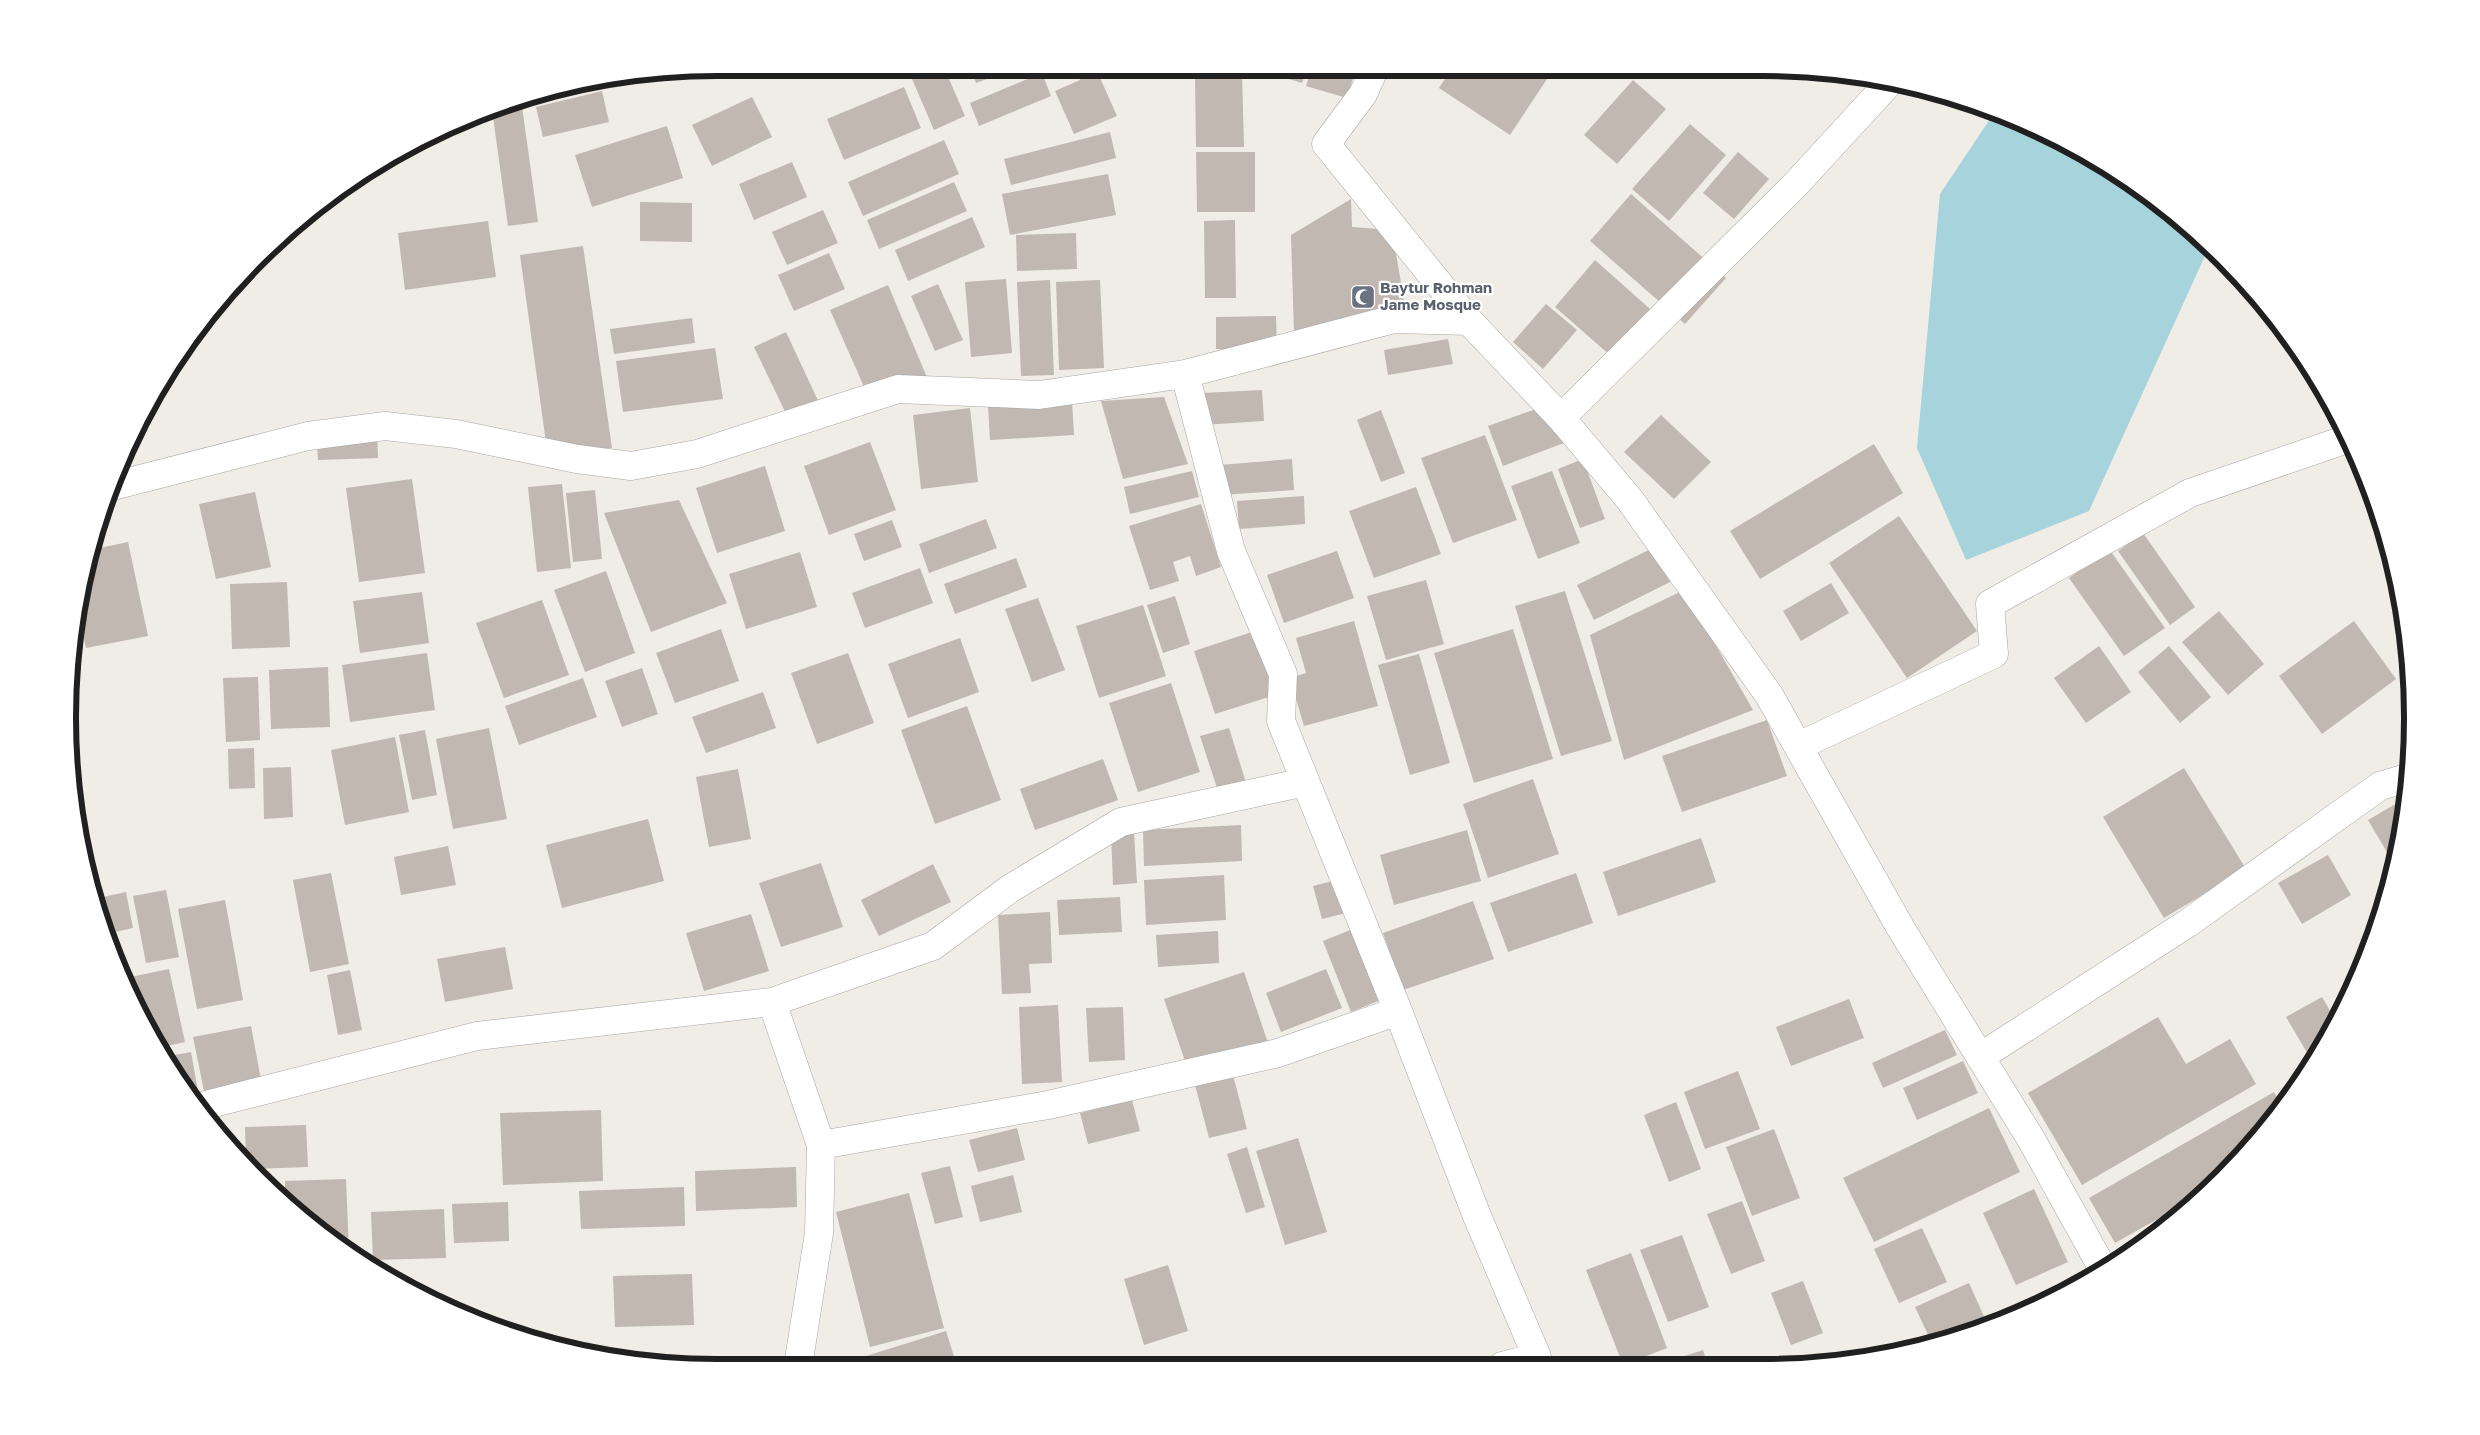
<svg xmlns="http://www.w3.org/2000/svg" width="2480" height="1435" viewBox="0 0 2480 1435" font-family="'Golos Text',sans-serif">
	<style>
		.water { fill: #a7d3dd }
		.building { fill: #c1b8b2 }
		.lines { fill: none; stroke-linecap: round; stroke-linejoin: round }
		.street-casing { stroke: #a7a7a7; stroke-width: 29 }
		.street { stroke: #fff; stroke-width: 28 }
		.labels { text-anchor: middle; stroke-width: 4.5; stroke-linejoin: round; paint-order: stroke }
		.worship-label { font-size: 15px; font-weight: bold; fill: #5b616d; stroke: #fff; text-anchor: start }
		.rim { fill: none; stroke: #202020; stroke-width: 6 }
	</style>
	<rect width="100%" height="100%" fill="#f0ece6"/>
	<!-- water -->
	<path class="water" d="M1994,113L2123,177L2209,247L2089,511L1966,560L1917,448L1940,194Z"/>
	<!-- building -->
	<path class="building" d="M1451,70H1553L1510,135L1439,88Z
		M1097,71L1117,116L1074,134L1055,91L1080,80L1077,72Z
		M1263,71H1306L1302,83Z
		M1311,71H1355L1347,98L1306,86Z
		M909,72H946L965,116L934,130Z
		M972,72H1006L976,83Z
		M1042,73L1051,96L979,126L970,103Z
		M1242,74L1244,147H1196L1195,75Z
		M626,75L627,79L564,96L562,89Z
		M1633,80L1666,109L1617,164L1584,135Z
		M904,87L921,128L844,160L827,119Z
		M602,91L609,122L543,137L536,107Z
		M752,97L772,137L712,166L692,125Z
		M521,99L538,222L508,226L492,109Z
		M1690,124L1726,155L1669,221L1632,189Z
		M667,126L683,178L592,207L575,155Z
		M1110,132L1116,158L1011,185L1004,159Z
		M944,140L959,174L863,216L848,182Z
		M1196,152H1255V212H1197Z
		M1738,152L1769,179L1734,219L1703,193Z
		M792,162L807,197L754,220L739,184Z
		M1108,174L1116,215L1010,235L1002,194Z
		M954,182L967,211L879,249L867,220Z
		M1631,194L1726,278L1685,324L1590,241Z
		M1351,199L1352,227L1392,230L1407,318L1294,333L1291,235Z
		M640,202L692,203V242L640,241Z
		M823,210L838,243L787,265L772,232Z
		M972,217L985,247L908,281L895,250Z
		M1235,220L1236,298H1205L1204,221Z
		M488,221L496,277L405,290L398,233Z
		M1076,233L1077,269L1017,271L1016,235Z
		M583,246L612,448L548,457L520,255Z
		M829,253L845,289L794,311L778,275Z
		M1595,260L1659,317L1619,363L1555,307Z
		M1006,279L1012,353L971,357L965,282Z
		M1050,280L1054,375L1021,376L1017,282Z
		M1100,280L1104,368L1059,370L1056,282Z
		M938,284L963,340L935,351L911,296Z
		M888,285L929,382L873,407L830,310Z
		M1546,304L1577,330L1543,369L1513,342Z
		M1276,316L1277,349H1216V317Z
		M692,318L695,343L614,354L610,329Z
		M786,332L821,407L790,422L754,347Z
		M1448,339L1453,364L1388,375L1384,350Z
		M715,348L723,399L623,412L616,361Z
		M1262,390L1264,421L1203,425L1201,393Z
		M1164,397L1188,464L1123,479L1101,401Z
		M1072,401L1074,435L990,440L988,406Z
		M1550,404L1564,443L1503,466L1488,426Z
		M970,408L978,482L921,489L913,415Z
		M1381,410L1405,473L1381,482L1357,420Z
		M1661,415L1711,462L1674,499L1624,452Z
		M377,427L378,458L318,460L316,430Z
		M1485,435L1517,520L1453,543L1421,458Z
		M870,442L896,510L829,535L804,466Z
		M1874,444L1903,493L1760,579L1730,531Z
		M1292,459L1294,490L1221,495L1219,465Z
		M1583,459L1605,519L1580,528L1558,469Z
		M765,466L785,531L717,553L696,488Z
		M1192,471L1199,497L1130,514L1124,487Z
		M1552,471L1580,543L1538,559L1511,486Z
		M412,479L425,573L359,582L346,488Z
		M562,484L571,568L537,572L528,487Z
		M1416,487L1441,554L1374,578L1349,511Z
		M595,490L602,559L573,562L566,493Z
		M255,492L271,567L216,579L199,504Z
		M1304,496L1305,524L1239,529L1237,501Z
		M679,500L727,603L651,632L604,513Z
		M1201,504L1221,567L1196,576L1190,556L1173,562L1179,581L1150,590L1129,526Z
		M1899,516L1977,631L1907,678L1829,563Z
		M986,519L997,548L929,573L919,544Z
		M892,520L902,547L864,561L854,534Z
		M2143,533L2195,607L2170,625L2118,551Z
		M128,542L148,636L86,648L80,621L90,550Z
		M1657,546L1674,580L1594,620L1577,585Z
		M2109,549L2165,628L2124,656L2069,578Z
		M1337,551L1354,598L1284,623L1267,575Z
		M800,552L817,607L746,629L729,574Z
		M1016,558L1027,587L955,614L944,584Z
		M920,568L933,603L865,628L852,593Z
		M606,571L635,653L585,672L554,590Z
		M1426,580L1444,644L1386,660L1367,596Z
		M287,582L290,647L232,649L230,584Z
		M1831,583L1849,613L1801,641L1783,611Z
		M1684,590L1753,710L1624,760L1590,635Z
		M1565,591L1612,741L1561,756L1515,606Z
		M422,592L429,643L360,653L353,601Z
		M1175,596L1190,644L1163,653L1147,605Z
		M1038,598L1065,670L1032,682L1005,609Z
		M542,600L569,675L504,698L476,623Z
		M1143,605L1166,676L1099,698L1076,626Z
		M2219,611L2264,664L2228,695L2182,642Z
		M1354,621L1378,706L1304,726L1290,678L1306,673L1296,638Z
		M2354,621L2396,679L2322,734L2279,676Z
		M721,629L739,681L675,703L656,653Z
		M1513,629L1553,759L1474,783L1434,653Z
		M1255,631L1275,695L1215,714L1194,651Z
		M960,638L979,692L908,718L888,664Z
		M2099,646L2131,692L2086,723L2054,678Z
		M2169,646L2211,697L2180,723L2138,672Z
		M427,653L435,710L350,722L342,665Z
		M848,653L874,723L817,744L791,673Z
		M1419,654L1450,763L1410,775L1378,665Z
		M328,667L330,727L271,729L269,670Z
		M642,668L658,714L622,727L605,681Z
		M258,677L260,740L226,742L223,678Z
		M583,678L597,717L519,745L505,706Z
		M1171,683L1200,772L1138,792L1109,703Z
		M763,692L776,728L706,753L692,717Z
		M967,706L1001,800L935,824L901,730Z
		M1767,720L1787,776L1682,812L1662,756Z
		M489,728L507,819L453,829L436,739Z
		M1229,728L1248,789L1220,797L1200,736Z
		M425,730L437,795L412,800L399,735Z
		M395,737L409,812L345,825L331,750Z
		M254,748L255,788L229,789L228,749Z
		M1103,759L1118,800L1035,830L1020,789Z
		M291,767L293,817L264,819L263,768Z
		M2184,768L2246,869L2164,918L2103,817Z
		M738,769L751,839L709,847L696,777Z
		M1533,779L1559,854L1488,878L1463,804Z
		M2404,799L2400,844L2394,864L2368,820Z
		M648,819L664,881L562,908L546,845Z
		M1241,825L1242,861L1144,866L1143,830Z
		M1467,830L1481,881L1394,905L1380,855Z
		M1134,832L1137,883L1113,885L1111,833Z
		M1701,838L1716,882L1618,916L1603,872Z
		M448,846L456,885L401,895L394,857Z
		M2328,855L2351,895L2302,924L2278,883Z
		M821,863L843,927L781,947L759,883Z
		M933,864L951,902L879,936L861,900Z
		M331,873L349,964L310,972L293,880Z
		M1576,873L1593,923L1508,952L1490,903Z
		M1224,875L1226,920L1146,925L1144,880Z
		M1336,880L1346,913L1322,919L1313,886Z
		M166,890L179,957L146,963L133,896Z
		M126,892L133,928L110,933L103,897Z
		M1120,897L1122,932L1059,935L1057,900Z
		M225,900L243,1000L197,1009L178,909Z
		M1473,901L1494,959L1403,990L1383,933Z
		M1050,912L1052,963L1029,964L1031,993L1002,994L998,915Z
		M751,914L769,971L704,991L686,933Z
		M1355,928L1383,999L1351,1012L1323,941Z
		M1218,931L1219,963L1158,967L1156,935Z
		M505,947L513,989L445,1002L437,959Z
		M169,969L185,1042L158,1048L126,978Z
		M1326,969L1342,1008L1281,1032L1266,993Z
		M350,970L362,1030L338,1035L327,975Z
		M1244,972L1268,1043L1188,1070L1164,999Z
		M2322,997L2335,1019L2312,1061L2286,1017Z
		M1849,999L1864,1038L1791,1066L1776,1027Z
		M1058,1005L1062,1082L1022,1084L1019,1007Z
		M1123,1007L1125,1060L1089,1062L1086,1008Z
		M2158,1017L2186,1064L2230,1039L2256,1084L2082,1185L2028,1093Z
		M251,1026L261,1080L204,1091L193,1037Z
		M1945,1030L1957,1055L1883,1088L1872,1063Z
		M191,1052L198,1091L188,1093L164,1057Z
		M1963,1061L1978,1093L1917,1120L1903,1088Z
		M1232,1071L1247,1129L1209,1138L1194,1081Z
		M1738,1071L1760,1129L1705,1149L1684,1092Z
		M2274,1092L2282,1105L2222,1177L2195,1198L2115,1243L2089,1198Z
		M1132,1100L1140,1131L1088,1144L1080,1113Z
		M1676,1102L1701,1169L1669,1182L1644,1115Z
		M1989,1108L2020,1172L1874,1242L1843,1178Z
		M601,1110L603,1181L503,1185L500,1113Z
		M306,1125L308,1167L254,1169L246,1160L245,1127Z
		M1017,1128L1025,1160L978,1172L969,1140Z
		M1774,1129L1800,1198L1752,1216L1726,1147Z
		M1298,1138L1327,1232L1285,1245L1256,1151Z
		M1247,1147L1265,1207L1246,1213L1227,1154Z
		M950,1166L963,1217L935,1224L921,1173Z
		M796,1167L797,1207L696,1211L695,1171Z
		M1013,1175L1022,1212L980,1222L971,1186Z
		M346,1179L349,1252L285,1203V1181Z
		M684,1187L685,1226L581,1229L579,1191Z
		M2034,1189L2068,1262L2016,1285L1983,1213Z
		M909,1193L944,1328L870,1347L836,1212Z
		M1742,1201L1765,1261L1731,1274L1707,1214Z
		M508,1202L509,1241L454,1243L452,1204Z
		M444,1209L446,1258L373,1260L371,1212Z
		M1922,1228L1947,1282L1899,1303L1874,1249Z
		M1682,1235L1709,1307L1668,1322L1640,1250Z
		M1631,1253L1667,1348L1623,1365L1586,1270Z
		M1168,1265L1188,1331L1144,1345L1124,1279Z
		M692,1274L694,1325L615,1327L613,1276Z
		M1803,1281L1823,1333L1791,1345L1771,1293Z
		M1969,1283L1986,1321L1948,1338L1931,1341L1915,1307Z
		M946,1331L957,1366H866L863,1357Z
		M1703,1350L1708,1366H1654Z"/>
	<g class="lines">
		<defs>
			<path id="street" d="M1374,70L1363,94L1326,144L1469,321
				M1185,374L1231,551L1283,674L1281,721L1398,1011L1477,1216L1537,1357L1502,1366
				M1561,418L1796,184L1887,85
				M113,486L308,436L385,426L456,434L577,459L631,466L697,454L898,389L1039,395L1185,374L1394,319L1469,321L1561,418L1630,500L1769,695L1900,927L2031,1139L2103,1269
				M1799,746L1994,654L1990,604L2190,493L2347,439
				M772,1002L821,1145L1048,1105L1278,1053L1398,1011
				M1980,1057L2188,923L2380,786L2407,778
				M198,1107L477,1036L772,1002L933,946L1011,888L1121,822L1305,782
				M798,1366L819,1233L821,1145"/>
		</defs>
		<!-- street casing -->
		<use href="#street" class="street-casing"/>
		<!-- street -->
		<use href="#street" class="street"/>
	</g>
	<!-- icons -->
	<defs>
		<symbol id="mosque-square" viewBox="-11 -11 22 22"><rect x="-9" y="-9" width="18" height="18" rx="4" fill="#6b7280" stroke="#fff"/><path d="M3.5-4.9A6 6 0 1 0 3.5 4.9A5 5 0 1 1 3.5-4.9Z" fill="#fff"/></symbol>
	</defs>
	<g fill-rule="evenodd">
		<use href="#mosque-square" x="1349" y="283" width="28" height="28"/>
	</g>
	<g class="labels">
		<!-- worship labels -->
		<g class="worship-label">
			<text x="1380" y="293">Baytur Rohman<tspan x="1380" dy="17">Jame Mosque</tspan></text>
		</g>
	</g>
	<!-- crop -->
	<path d="M0 0H2480V1435H0ZM717 76H1763A641 641 0 0 1 2404 717V718A641 641 0 0 1 1763 1359H717A641 641 0 0 1 76 718V717A641 641 0 0 1 717 76Z" fill="#fff" fill-rule="evenodd"/>
	<path class="rim" d="M717 76H1763A641 641 0 0 1 2404 717V718A641 641 0 0 1 1763 1359H717A641 641 0 0 1 76 718V717A641 641 0 0 1 717 76Z"/>
</svg>
